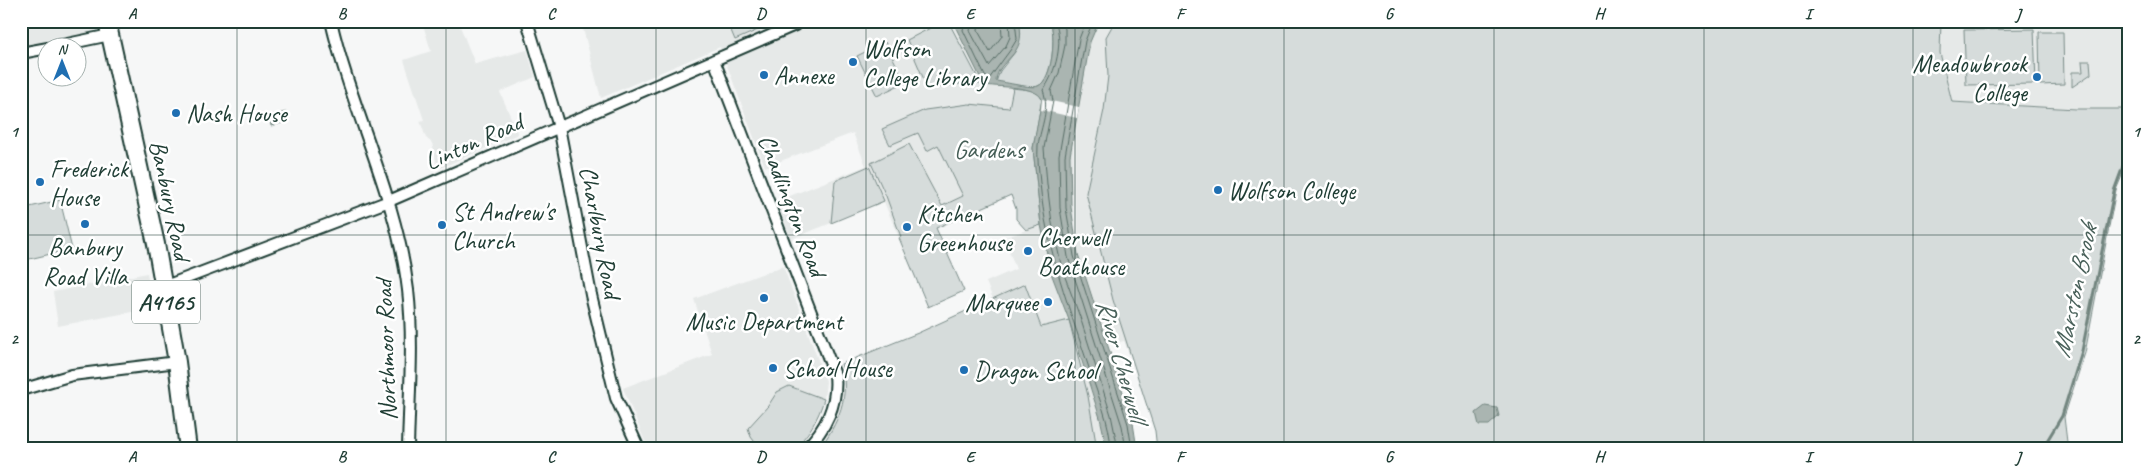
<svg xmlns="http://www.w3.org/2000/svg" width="2150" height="470" viewBox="0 0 2150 470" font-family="Caveat,sans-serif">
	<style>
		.built { fill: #e6e9e8 }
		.green { fill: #d6dcdb; stroke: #7a8c88 }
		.water { fill: #aab5b1; stroke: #72857f }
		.pier { fill: #f6f7f7 }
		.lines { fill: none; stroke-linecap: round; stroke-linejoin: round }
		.shore { stroke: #576d66; stroke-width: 1 }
		.stream { stroke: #72857f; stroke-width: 3 }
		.street-casing { stroke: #1f3d34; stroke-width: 14 }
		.primary-casing { stroke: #1f3d34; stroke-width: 20 }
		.street { stroke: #fff; stroke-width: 10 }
		.primary { stroke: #fff; stroke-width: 16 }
		.grid { fill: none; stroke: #1f3d34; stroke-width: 1; stroke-opacity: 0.55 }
		.poi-dot { fill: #1f6fb2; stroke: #fff; stroke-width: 2 }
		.labels { text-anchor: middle; stroke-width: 5; stroke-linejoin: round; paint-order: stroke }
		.shield { fill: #fff; stroke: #627771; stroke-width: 1 }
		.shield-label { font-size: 24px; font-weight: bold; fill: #1f3d34 }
		.poi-label { font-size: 25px; fill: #1f3d34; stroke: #fff; text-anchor: start }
		.street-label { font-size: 25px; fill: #1f3d34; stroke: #fff }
		.park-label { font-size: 25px; fill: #445d55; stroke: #fff }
		.water-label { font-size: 26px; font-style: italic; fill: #49615a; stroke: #fff }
		.neatline { fill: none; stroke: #1f3d34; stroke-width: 2 }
		.grid-label { font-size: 16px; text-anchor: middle; font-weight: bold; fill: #1f3d34 }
	</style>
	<rect width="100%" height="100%" fill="#f6f7f7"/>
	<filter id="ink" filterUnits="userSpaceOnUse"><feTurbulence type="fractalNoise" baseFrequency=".02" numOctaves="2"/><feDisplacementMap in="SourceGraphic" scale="10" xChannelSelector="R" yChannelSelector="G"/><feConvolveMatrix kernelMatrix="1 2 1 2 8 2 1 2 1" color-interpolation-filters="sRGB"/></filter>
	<g filter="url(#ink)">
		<!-- built -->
		<path class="built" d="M21,21H93L95,33L21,50Z
			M440,21H458L475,64L527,50L535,77L500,92L518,134L438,169L432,143L426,138L420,121L424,120L404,60L431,51L424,28Z
			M581,21H1358L1357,46L1339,108L1129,354L1124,341L1112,344L1105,340L1078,254L1071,207L1070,179L1036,185L1041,225L1051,273L1069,320L1100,418L1107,449H819L839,415L845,388V375L841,364L918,333L993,299L986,282L1016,269L1004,238L1026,230L1016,219V209L1011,195L936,228L964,291L928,307L884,202L791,239L777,201L866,166L853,133L765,167L720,47L601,98Z
			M1941,21H2129V109H2076L1952,102L1940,53Z
			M783,266L826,381L824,399L819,415L803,438L792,449H648L623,388L712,354L694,299Z
			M147,273L153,308L58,326L53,292Z"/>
		<!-- green -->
		<path class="green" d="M727,21H773L774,23L735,40Z
			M944,21H948L981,84L966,83L928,89L907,40Z
			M1019,21H1050C1056,34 1053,80 1038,86C1032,89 1005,83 996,82L1000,71L1015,52Z
			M1115,21H1941L1940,53L1952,102L2076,109H2129L2127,164L2116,190L2085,353L2064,417L2067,442L2065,449H1157L1155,431L1113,300L1086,193L1104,110L1108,76L1106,37Z
			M2034,29L2036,84L1966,85L1964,30Z
			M2039,32H2063L2064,84L2040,85Z
			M885,42L905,82L877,96L857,56Z
			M2082,61H2090L2091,74L2072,87V72H2083Z
			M1013,88C1024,90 1037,88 1042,99L1033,148L1041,225L1026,230L1016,219V209L1011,195L936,228L964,291L928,307L899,238L901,237L886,196L871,163L909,144L942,206L963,196L938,145L927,151L918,133L890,145L882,129L925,110L969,104L1009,108Z
			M869,166L884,201L831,223L835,181Z
			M60,200L72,249L25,260L21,246V209Z
			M1025,284L1041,327L1069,320L1088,396L1097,449H819C838,424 851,395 841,364L918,333Z
			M789,386L824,399C819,417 808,438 792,449H760L751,437L748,428L768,406L777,392Z"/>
		<!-- water -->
		<path class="water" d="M964,21H1019C1028,58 997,58 996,81C1005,82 1032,89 1038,86C1053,80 1056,34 1050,21H1099L1090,42L1070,156L1071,207L1078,254L1133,423L1137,449H1107L1100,418L1069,320L1051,273L1041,225L1033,148L1042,99C1035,85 1001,88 986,85L981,79L955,26Z
			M286,112L289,121L271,126L269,116Z
			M1485,406L1497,408L1499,416L1489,425H1479L1476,413Z"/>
		<!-- pier -->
		<path class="pier" d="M1042,99L1079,107L1077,118L1041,110Z"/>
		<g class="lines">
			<!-- shore -->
			<path class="shore" d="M965,21L963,30L985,76L989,79L1011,49L1017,39L1015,21
				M972,21L970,31L989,66L1006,46L1010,37L1009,21
				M979,21L978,31L990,52L1002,36L1001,21
				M1055,21C1064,41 1056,73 1043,90C1050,109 1041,126 1038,145C1037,157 1039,171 1040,183C1046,249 1070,310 1090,371C1098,396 1110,423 1111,449
				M1062,21L1065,29V45L1059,73L1051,91L1053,101L1044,148L1047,184L1052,223L1062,269L1080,317L1111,415L1118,449
				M1086,21L1079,39L1059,155L1060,208L1068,257L1122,426L1126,449
				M1093,21L1085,41L1065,156L1066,208L1074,256L1128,424L1132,449"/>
			<!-- stream -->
			<path class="stream" d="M2042,449L2062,416L2082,351L2114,191L2125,161L2124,149L2129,137"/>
			<defs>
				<path id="street" d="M331,21C352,112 397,197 408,290C414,342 409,396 408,449
					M527,21L559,127L591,295L616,398L639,449
					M48,48L110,35
					M21,53L48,48
					M714,60L835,375C838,403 826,430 805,449
					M163,287L389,201L795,25
					M21,390L72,375L177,362"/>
				<path id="primary" d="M107,21L156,244L177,362L188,449"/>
			</defs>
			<!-- street casing -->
			<use href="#street" class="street-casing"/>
			<!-- primary casing -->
			<use href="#primary" class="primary-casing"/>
			<!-- street -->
			<use href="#street" class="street"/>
			<!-- primary -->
			<use href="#primary" class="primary"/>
		</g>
	</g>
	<!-- grid -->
	<path class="grid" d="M237,21V449M446,21V449M656,21V449M866,21V449M1075,21V449M1284,21V449M1494,21V449M1704,21V449M1913,21V449M21,235H2129"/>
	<!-- markers -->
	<g class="poi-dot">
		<circle cx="853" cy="62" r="5"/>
		<circle cx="764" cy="75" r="5"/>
		<circle cx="2037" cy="77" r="5"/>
		<circle cx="176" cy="113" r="5"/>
		<circle cx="40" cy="182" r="5"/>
		<circle cx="1218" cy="190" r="5"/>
		<circle cx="85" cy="224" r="5"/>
		<circle cx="442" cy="225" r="5"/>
		<circle cx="907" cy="227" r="5"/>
		<circle cx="1028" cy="251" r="5"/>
		<circle cx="764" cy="298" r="5"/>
		<circle cx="1048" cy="302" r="5"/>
		<circle cx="773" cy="368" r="5"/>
		<circle cx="964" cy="370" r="5"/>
	</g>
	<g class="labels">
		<!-- shield labels -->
		<rect class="shield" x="132" y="280.5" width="68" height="43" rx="4"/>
		<g class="shield-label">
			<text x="166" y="310">A4165</text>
		</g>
		<!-- poi labels -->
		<g class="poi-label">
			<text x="863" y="57">Wolfson<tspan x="863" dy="29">College Library</tspan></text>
			<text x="2027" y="72" text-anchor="end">Meadowbrook<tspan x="2027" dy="29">College</tspan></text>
			<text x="774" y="84">Annexe</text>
			<text x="186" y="122">Nash House</text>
			<text x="50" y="177">Frederick<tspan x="50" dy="29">House</tspan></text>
			<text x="1228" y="199">Wolfson College</text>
			<text x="452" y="220">St Andrew's<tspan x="452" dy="29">Church</tspan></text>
			<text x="917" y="222">Kitchen<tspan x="917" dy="29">Greenhouse</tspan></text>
			<text x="1038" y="246">Cherwell<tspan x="1038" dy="29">Boathouse</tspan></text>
			<text x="85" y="256" text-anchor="middle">Banbury<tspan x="85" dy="29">Road Villa</tspan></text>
			<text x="1038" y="311" text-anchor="end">Marquee</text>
			<text x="764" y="330" text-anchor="middle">Music Department</text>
			<text x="783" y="377">School House</text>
			<text x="974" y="379">Dragon School</text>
		</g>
		<!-- street labels -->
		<g class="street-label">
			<text transform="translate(473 141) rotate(-24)" y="9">Linton Road</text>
			<text transform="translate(171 200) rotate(78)" y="9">Banbury Road</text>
			<text transform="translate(793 205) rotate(69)" y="9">Chadlington Road</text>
			<text transform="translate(601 232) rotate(79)" y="9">Charlbury Road</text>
			<text transform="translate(385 350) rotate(-92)" y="9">Northmoor Road</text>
		</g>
		<!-- park labels -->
		<g class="park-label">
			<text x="989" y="158">Gardens</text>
		</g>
		<!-- water labels -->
		<g class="water-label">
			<text transform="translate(2074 291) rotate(-78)" y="9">Marston Brook</text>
			<text transform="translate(1122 360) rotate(74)" y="9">River Cherwell</text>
		</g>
	</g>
	<!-- margin -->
	<rect width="2150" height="470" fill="none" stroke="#fff" stroke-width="55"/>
	<!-- north arrow -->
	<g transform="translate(62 62)"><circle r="24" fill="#ffffff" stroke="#a5b1ae"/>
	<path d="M0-4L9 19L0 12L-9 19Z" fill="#1f6fb2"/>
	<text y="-8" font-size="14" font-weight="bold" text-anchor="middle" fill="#1f3d34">N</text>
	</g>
	<rect x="28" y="28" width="2094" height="414" class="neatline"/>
	<g class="grid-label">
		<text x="132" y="19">A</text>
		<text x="342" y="19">B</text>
		<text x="551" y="19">C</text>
		<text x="761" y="19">D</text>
		<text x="970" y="19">E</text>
		<text x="1180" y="19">F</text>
		<text x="1389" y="19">G</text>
		<text x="1599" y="19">H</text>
		<text x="1808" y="19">I</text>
		<text x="2018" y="19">J</text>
		<text x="14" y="137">1</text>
		<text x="2136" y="137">1</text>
		<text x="14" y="344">2</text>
		<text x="2136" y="344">2</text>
		<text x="132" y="462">A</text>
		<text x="342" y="462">B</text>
		<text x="551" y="462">C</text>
		<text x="761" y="462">D</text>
		<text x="970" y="462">E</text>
		<text x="1180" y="462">F</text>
		<text x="1389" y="462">G</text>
		<text x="1599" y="462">H</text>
		<text x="1808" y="462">I</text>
		<text x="2018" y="462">J</text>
	</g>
</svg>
